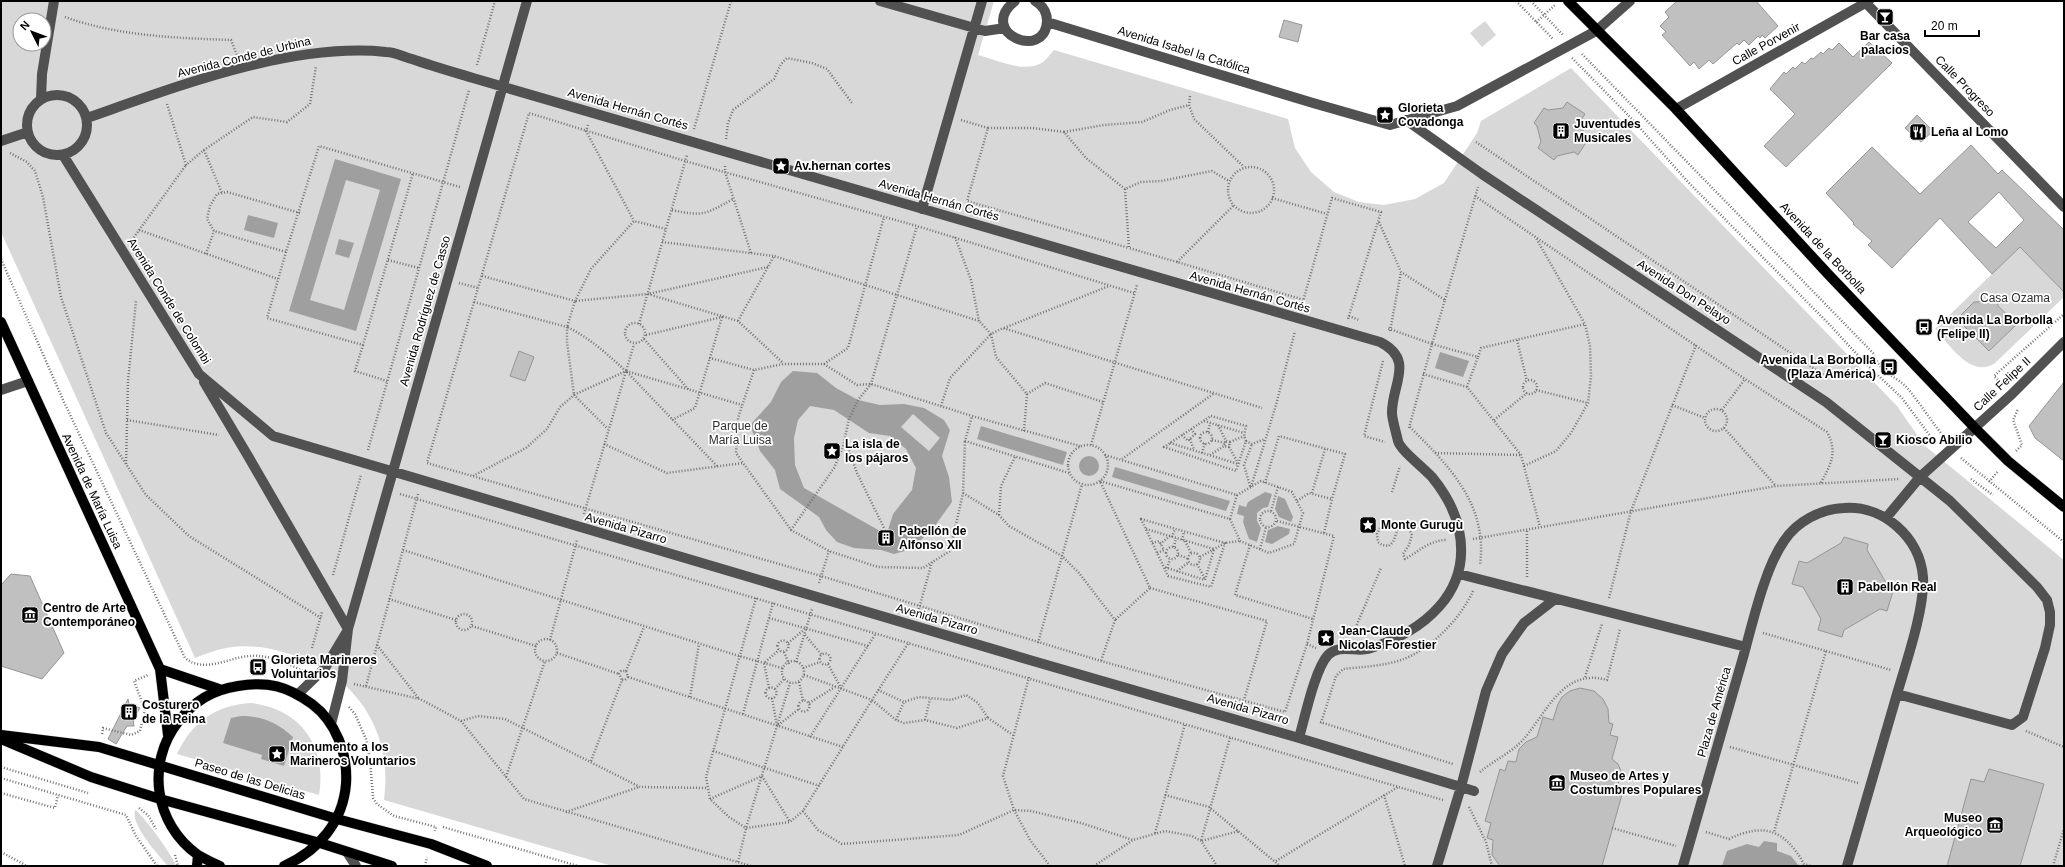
<svg xmlns="http://www.w3.org/2000/svg" width="2065" height="867" viewBox="0 0 2065 867" font-family="Helvetica,sans-serif">
	<style>
		.green { fill: #d8d8d8; fill-rule: evenodd }
		.water { fill: #9f9f9f; fill-rule: evenodd }
		.building { fill: #c0c0c0; stroke: #959595; fill-rule: evenodd }
		.lines { fill: none; stroke-linecap: round; stroke-linejoin: round }
		.major-casing { stroke: #dbdbdb; stroke-width: 11 }
		.path { stroke: #737373; stroke-width: 2.5; stroke-dasharray: 1 2; stroke-linecap: butt }
		.minor { stroke: #515151; stroke-width: 10 }
		.major { stroke: #000; stroke-width: 10 }
		.labels { text-anchor: middle; stroke-width: 3.5; stroke-linejoin: round; paint-order: stroke }
		.poi-label { font-size: 12px; font-weight: bold; fill: #000; stroke: #fff; text-anchor: start }
		.street-label { font-size: 12px; fill: #000; stroke: #fff }
		.park-label { font-size: 12px; fill: #2f2f2f; stroke: #fff }
	</style>
	<rect width="100%" height="100%" fill="#fff"/>
	<!-- green -->
	<path class="green" d="M1,1H994L978,55C997,60 1025,74 1043,62C1047,59 1051,53 1054,50L1288,119L1295,148L1311,172L1334,192L1359,202L1384,205L1415,199L1444,183L1477,133L1481,121L1571,68L1897,406L1924,445L2064,560V866H612L384,800C385,790 386,779 385,769C381,710 339,666 283,652C266,647 245,644 226,648C216,650 205,654 195,658L1,232ZM20,20H44V44H20Z
		M1485,21L1496,35L1482,47L1470,33Z
		M2020,247L2064,292V297L1995,363C1971,379 1950,345 1935,329Z
		M251,703C301,709 327,746 319,795L177,754C192,722 216,705 251,703Z
		M135,810C142,813 175,859 176,866L167,865C157,853 131,826 135,810Z"/>
	<!-- water -->
	<path class="water" d="M335,159L401,179L356,331L289,311ZM346,180L380,190L344,310L310,300Z
		M248,215L278,223L274,238L244,230Z
		M339,239L354,243L349,258L335,254Z
		M1440,352L1469,361L1463,377L1435,368Z
		M793,371L817,373L836,388L858,400L880,405L904,404L924,408L944,420L950,430L942,456L949,477L952,502L934,527L912,549L894,554L881,550L854,548L837,542L826,530L819,517L780,489L775,470L760,451L750,425L771,402L781,382ZM810,406L834,410L869,433L890,436L906,449L916,468L912,490L893,514L888,530L880,531L804,488L795,465L794,438L798,420ZM913,414L940,438L929,451L901,427Z
		M981,426L1067,452L1063,465L977,439Z
		M1079 466a10 10 0 1 1 20 0a10 10 0 1 1-20 0Z
		M1115,467L1230,501L1226,511L1112,477Z
		M1265,492L1272,494L1268,507L1263,508L1257,513V521L1261,528L1257,542L1249,539L1243,522L1244,516L1237,514L1239,505L1246,507L1248,502Z
		M1278,496L1285,499L1293,517L1291,522L1279,517L1275,509Z
		M1278,526L1290,529L1289,534L1272,544L1265,542L1268,530Z
		M241,716C263,716 278,723 293,737L284,766L261,759L262,755L223,743L231,718Z
		M1764,841L1777,843V851L1791,856L1799,866H1722L1727,851L1747,844L1759,847Z"/>
	<!-- building -->
	<path class="building" d="M1677,1H1756L1778,26L1765,38L1762,35L1760,38L1758,36L1749,45L1744,40L1739,45L1737,43L1713,64L1709,60L1699,69L1694,62L1690,66L1662,35L1666,32L1660,26L1669,17L1665,12Z
		M1284,20L1302,25L1298,42L1279,37Z
		M1869,42L1892,63L1786,167L1764,146L1795,114L1770,89L1784,72L1786,74L1793,67L1795,69L1802,62L1805,64L1811,58L1813,59L1821,52L1823,54L1829,48L1832,50L1839,43L1853,57Z
		M1567,102L1585,114L1581,120L1584,136L1589,138L1578,155L1574,152L1557,156L1554,160L1538,148L1541,142L1537,126L1534,123L1544,108L1548,110L1563,108Z
		M1917,115L1933,131L1921,142L1905,128Z
		M1971,145L1998,174L2002,170L2064,230V292L2020,247L1992,274L1940,218L1892,268L1868,245L1872,241L1853,224L1854,223L1826,193L1872,147L1920,194ZM1999,192L2024,220L1996,248L1968,222Z
		M1997,301L1998,306L2017,324L1989,351L1957,319L1974,302Z
		M519,351L534,357L525,381L510,376Z
		M2064,382V461L2035,438L2029,426Z
		M888,530L895,536L892,544L884,546L877,540L880,532Z
		M1844,537L1868,544L1867,550L1888,586L1894,588L1887,611L1880,609L1844,630L1842,637L1818,630L1821,619L1803,587L1792,584L1799,561L1807,563L1841,543Z
		M11,574L30,576L64,653L42,679L1,666V585Z
		M1580,688L1594,691L1603,699L1608,709L1609,723L1613,724L1610,735L1618,737L1612,759L1618,764L1621,771L1617,789L1623,791L1602,866H1500L1492,855L1493,840L1487,838L1491,823L1485,821L1500,769L1505,771L1508,761L1516,762L1519,749L1526,742L1537,737L1543,717L1553,720L1558,704L1562,697L1570,691Z
		M128,699L129,704L140,708L133,719L134,726H127L116,744L108,739Z
		M1989,769L2044,784L2020,866H1947L1971,779L1984,782Z"/>
	<g class="lines">
		<defs>
			<path id="major" d="M1568,1L1676,109L1828,274L1974,427L2008,461L2064,507
				M1,322L160,669L168,735
				M160,669L219,689
				M1,735L99,747L337,819L431,844L487,866
				M1,739L91,777L160,799L320,843L392,866
				M197,866L198,855
				M220,866C213,863 205,859 198,855C154,824 146,763 178,722C194,701 212,690 238,686C268,681 287,686 312,704C336,722 348,754 346,784C343,822 318,851 284,866"/>
		</defs>
		<!-- major casing -->
		<use href="#major" class="major-casing"/>
		<!-- path -->
		<path class="path" d="M1516,1L1553,39
			M1531,1L1563,35
			M65,17C118,36 175,38 231,40L237,55
			M1536,22L1555,5
			M1582,54L1873,353C1882,377 1896,374 1909,390C1921,405 1932,422 1944,437
			M1572,58L1632,119L1689,183L1828,323L1865,363L1902,398L1936,444
			M477,65L495,1
			M1190,96L1189,105L1194,119L1244,167
			M167,104L186,165L204,150L253,117L287,122L310,104L316,66
			M961,120L988,128
			M588,125L586,131L634,221
			M694,129L731,1
			M1064,132L1104,125L1142,122L1170,110L1189,105
			M726,139L728,123L733,110L774,79L781,64L787,58L812,63L827,69L852,103
			M1476,142L1825,376
			M204,150L222,193
			M10,153L27,162L35,171L43,197L61,297L106,433L146,495L189,536L321,618
			M725,166V172L751,253
			M1228 190a23 23 0 1 1 46 0a23 23 0 1 1-46 0Z
			M1125,189L1086,158L1064,132L1033,128H988L967,201L1129,248
			M1475,196L1745,379L1827,432C1838,452 1831,465 1820,484
			M1272,198L1327,214
			M1233,206L1177,262L1304,300
			M672,210C703,217 706,214 733,199
			M300,213L227,192L217,194L210,206L207,219L214,231L286,252L319,146L460,187
			M1379,222L1401,272L1445,300L1432,344L1387,328
			M139,230L278,279
			M955,237L971,280L979,321
			M132,240L186,165
			M662,242L774,256
			M286,252L267,318L363,345L413,173
			M206,254L214,231
			M1,259L64,402L185,658C205,674 229,657 250,656C268,654 288,664 304,671
			M388,260L419,268
			M1177,262L1129,248L1125,189L1141,182L1161,181L1212,171L1229,181
			M768,267L648,294L738,321L783,363
			M482,276L575,301L591,269L634,221L666,229
			M459,283L478,288
			M1134,293L917,226L685,161L529,113L427,463L821,576L1101,661L1285,712L1307,644L1334,536L1277,521
			M1445,300L1478,187
			M474,302L567,327V342L574,395L626,371C607,354 590,338 567,327L575,301L648,294
			M1302,305L1332,198L1381,212L1348,319
			M1349,316L1359,320
			M738,321L774,256L979,321L991,334L1003,328L1262,408
			M625 333a10 10 0 1 1 20 0a10 10 0 1 1-20 0Z
			M639,324L687,155
			M1004,328L1109,286
			M1390,331L1401,272
			M991,334L996,357L1027,394L1024,431
			M646,335L722,317L710,358L754,370L783,364H824L857,385L871,384L972,416
			M644,339L689,390
			M1517,340L1527,381
			M363,345L355,371L387,381
			M1383,361L1364,436L1385,442
			M824,364L848,348L884,217
			M754,370L738,418L736,453L791,530L829,551L878,567L923,568L950,551L963,493L965,441
			M1423,374L1467,387L1521,455L1540,527
			M1523 387a7 7 0 1 1 14 0a7 7 0 1 1-14 0Z
			M2002,384L1994,376L2064,314
			M1467,387L1478,357
			M1536,390L1588,403
			M1027,394L1045,383L1103,402
			M1672,405L1705,418
			M941,406L950,378L991,334
			M1705 420a11 11 0 1 1 22 0a11 11 0 1 1-22 0Z
			M1722,410L1745,379
			M1211,416L1246,426L1244,436L1246,441L1236,471L1164,447Z
			M127,420L219,435
			M672,420L695,408L710,358
			M1494,420L1527,393
			M1204,421L1244,433
			M1218,425L1226,441L1230,442L1229,447L1224,446L1226,441
			M1410,427C1449,466 1488,504 1480,565
			M1409,428L1432,344L1478,357L1481,348L1585,324
			M1724,428L1776,486
			M1208,432L1210,423
			M1200 438a6 6 0 1 1 12 0a6 6 0 1 1-12 0Z
			M1182,435L1188,441L1195,434L1191,429
			M845,439L857,473L885,530
			M1190,439L1194,450
			M1212,440L1225,443
			M1246,441L1252,444L1265,439
			M1230,442L1244,436
			M1170,443L1238,464
			M604,444L667,473L743,463
			M1091,445L1137,285
			M1068 465a20 20 0 1 1 40 0a20 20 0 1 1-40 0Z
			M1229,447L1238,463
			M368,450L469,90
			M2016,451L2022,445L2013,420L2018,409
			M1202,453L1205,443
			M1435,453L1520,455
			M1105,455L1237,495L1230,519L1100,481L1150,588L1115,620
			M1210,455L1224,446
			M1961,458L2064,542
			M1122,459L1213,394
			M126,464L128,381L136,301
			M717,466L626,371L742,405
			M1524,466L1556,451L1571,433L1588,403L1591,376L1590,346L1585,324L1536,238
			M1069,473L965,441L972,416L1080,446
			M473,476L526,448L547,429L560,407L574,395L608,429
			M1971,479L1993,495
			M1989,482L1998,471
			M1265,483L1279,436L1345,454L1332,499
			M1250,486L1244,465L1252,444
			M1251,487L1276,405L1295,331
			M1392,492L1400,466
			M963,493L999,515L1009,526L1062,556L1079,573L1115,620L1101,661
			M1312,493L1325,449
			M400,494L1443,800
			M1297,501L1309,493L1332,499L1324,533
			M1260 519a8 8 0 1 1 16 0a8 8 0 1 1-16 0Z
			M1271,511L1278,487
			M584,514L634,344
			M999,515L1001,486L1015,457
			M1141,519L1225,543L1211,587L1168,576Z
			M1230,519L1240,541L1269,553L1294,544L1303,513L1292,492L1261,481L1237,495
			M1380,528L1377,534L1378,542L1382,545L1389,546L1393,542L1400,524L1407,525L1412,535L1409,545L1403,554L1405,559C1418,552 1430,540 1446,540
			M1146,529L1214,549L1205,580L1164,567
			M791,530L834,468L843,447L849,419L858,400L871,384L917,226
			M1172,537L1175,529
			M1473,539L1776,486L1899,479
			M1182,540L1184,532
			M1185,541L1191,553
			M1152,543L1159,541L1164,550L1157,553
			M1160,544L1170,536
			M1250,545L1235,595L1313,619
			M1166 553a6 6 0 1 1 12 0a6 6 0 1 1-12 0Z
			M1174,547L1176,538
			M1260,549L1266,527
			M403,550L739,656L782,668
			M1188 559a6 6 0 1 1 12 0a6 6 0 1 1-12 0Z
			M1178,555L1187,558
			M1200,557L1225,543L1239,541
			M1197,564L1205,579
			M1167,568L1170,559
			M1177,571L1188,563
			M333,575L361,475
			M1527,577V529
			M819,583L829,551
			M1150,588L1267,621L1244,700
			M756,598L706,777L710,799L729,817L746,828L790,822L803,811L872,700L896,720L904,723L925,720L957,728L988,718L1013,735
			M1609,598L1631,511L1696,345
			M389,599L456,620
			M918,612L932,562
			M456 622a8 8 0 1 1 16 0a8 8 0 1 1-16 0Z
			M769,618L868,646
			M472,626L536,646
			M1763,633L1826,651L1774,832
			M805,635L822,655
			M1352,636L1381,568
			M535 650a11 11 0 1 1 22 0a11 11 0 1 1-22 0Z
			M550,640L577,540
			M777.5 646a5.5 5.5 0 1 1 11 0a5.5 5.5 0 1 1-11 0Z
			M788,643L805,629
			M1038,643L1082,484
			M1307,644L1316,648
			M377,645L419,699
			M312,648L322,612
			M1826,651L1891,670
			M784,652L789,664
			M557,653L619,674
			M819.5 659a5.5 5.5 0 1 1 11 0a5.5 5.5 0 1 1-11 0Z
			M782 672a11 11 0 1 1 22 0a11 11 0 1 1-22 0Z
			M796,662L812,609
			M828,664L841,688
			M803,668L820,662
			M626,671L644,627
			M804,675L872,700L909,642
			M628,677L843,747
			M1029,677L1003,776L1014,810L1030,840L1050,866
			M1585,677L1602,624
			M799,682L803,701
			M354,684L420,699L461,721L524,799L751,866
			M366,686L418,494
			M765.5 693a5.5 5.5 0 1 1 11 0a5.5 5.5 0 1 1-11 0Z
			M769,688L764,663L779,650
			M775,689L784,679
			M878,690L904,702L919,697L951,700L966,695L978,703L988,718
			M690,697L699,644
			M772,698L777,726L799,709
			M798.5 706a5.5 5.5 0 1 1 11 0a5.5 5.5 0 1 1-11 0Z
			M809,703L835,687
			M349,707L355,714L366,739L370,759L373,798L377,804L394,816L436,827L435,831
			M743,714L773,603
			M896,720L904,702
			M925,720L930,699
			M461,721L478,716L505,719L640,787L708,788
			M1320,722L1453,764
			M1321,723L1336,676L1343,669C1362,667 1385,666 1404,659C1432,648 1461,618 1473,591
			M2026,731L2064,747
			M102,734L103,728L131,735L140,731L145,710L134,681L148,675
			M810,737L876,633
			M1230,738L1201,841L1239,831
			M1730,747L1858,783
			M713,751L820,786
			M591,761L622,680H625L628,677L626,671H621L619,674L622,680
			M1,767L88,793
			M1480,772C1493,761 1509,754 1522,741C1546,715 1562,667 1607,680L1620,629
			M506,777L545,661
			M1,778L126,815L136,836L157,866
			M1,793L55,808L58,795
			M1165,795L1209,807L1280,866
			M1384,795L1405,866
			M710,799L762,776L790,822
			M1469,807L1486,842L1492,866
			M139,808L148,815L156,829
			M803,811L818,830L842,844L959,835L1014,810L1031,811L1081,823L1133,840
			M566,812L639,787
			M443,827L578,866
			M1612,828L1676,846
			M1706,832L1729,839C1764,822 1785,830 1804,864L1811,866
			M1155,833L1185,724
			M1,852L27,866
			M175,855L178,866
			M1276,861L1398,787
			M738,862L746,828L790,683
			M425,866L427,857
			M1094,866L1133,840L1165,831L1192,836L1201,841L1217,866
			M2053,866L2064,829"/>
		<!-- minor -->
		<path class="minor" d="M880,1L985,31L1005,28
			M1015,1C976,32 1045,62 1047,21C1047,12 1042,5 1035,1
			M1864,1L2064,207
			M1047,22L1313,103L1390,125L1457,106L1596,31L1630,1
			M27 125a30 30 0 1 1 60 0a30 30 0 1 1-60 0Z
			M41,99L42,74L54,1
			M1676,109L1869,1
			M87,118C176,87 291,42 386,52C395,52 404,57 412,59C432,66 453,72 473,78L1380,342C1416,360 1391,385 1392,414C1393,423 1396,432 1398,441C1400,450 1424,468 1432,477C1445,493 1455,510 1459,530C1472,593 1423,632 1368,649C1355,652 1339,644 1328,655C1315,669 1305,717 1299,738
			M1406,120L1482,174L1826,402L1920,477L2012,394L2064,342
			M1,141L28,132
			M63,155L199,374L273,436L1033,661L1299,738L1474,791
			M922,209L982,1
			M204,382L248,456L348,629
			M1,390L28,381
			M1886,518L1920,477L1950,501L2037,587L2047,600L2050,612V625L2045,648L2023,717L2012,725L1897,694
			M1459,574L1746,647
			M298,694L325,668L346,633
			M331,724L342,681L348,629L527,1
			M347,852L356,866
			M1437,866L1461,787L1486,691L1502,654L1524,623L1555,599
			M1683,866C1703,795 1724,725 1744,654C1753,621 1765,568 1784,541C1797,521 1821,509 1844,508C1883,505 1920,537 1923,577C1925,608 1906,663 1897,694C1880,751 1864,809 1847,866"/>
		<!-- major -->
		<use href="#major" class="major"/>
	</g>
	<!-- icons -->
	<defs>
		<symbol id="bar-square" viewBox="-11 -11 22 22"><rect x="-9" y="-9" width="18" height="18" rx="4" fill="#000" stroke="#fff"/><path d="M-6-5H6L.8 .8V4.5H3.5V6h-7V4.5H-.8V.8Z" fill="#fff"/></symbol>
		<symbol id="sight-square" viewBox="-11 -11 22 22"><rect x="-9" y="-9" width="18" height="18" rx="4" fill="#000" stroke="#fff"/><path d="M0-6L1.8-2.2L6-1.7L2.9 1.2L3.7 5.4L0 3.3L-3.7 5.4L-2.9 1.2L-6-1.7L-1.8-2.2Z" fill="#fff"/></symbol>
		<symbol id="building-square" viewBox="-11 -11 22 22"><rect x="-9" y="-9" width="18" height="18" rx="4" fill="#000" stroke="#fff"/><path d="M-4-6H4V6H1V3H-1V6H-4ZM-2.5-4.3h1.7v1.8h-1.7ZM.8-4.3h1.7v1.8H.8ZM-2.5-1h1.7V.8h-1.7ZM.8-1h1.7V.8H.8Z" fill="#fff"/></symbol>
		<symbol id="restaurant-square" viewBox="-11 -11 22 22"><rect x="-9" y="-9" width="18" height="18" rx="4" fill="#000" stroke="#fff"/><path d="M-5-6h1v4h1v-4h1v4h1v-4h1v5L-1.5 .5V6h-2V.5L-5-1ZM5-6V6H3V1.5H1.5Q1.5-4 5-6Z" fill="#fff"/></symbol>
		<symbol id="bus-square" viewBox="-11 -11 22 22"><rect x="-9" y="-9" width="18" height="18" rx="4" fill="#000" stroke="#fff"/><path d="M-5-6H5V4H4V6H2V4H-2V6H-4V4H-5ZM-3.5-4V0h7V-4ZM-3.5 1.2v1.5H-2V1.2ZM2 1.2v1.5H3.5V1.2Z" fill="#fff"/></symbol>
		<symbol id="museum-square" viewBox="-11 -11 22 22"><rect x="-9" y="-9" width="18" height="18" rx="4" fill="#000" stroke="#fff"/><path d="M0-6L6-3V-2H-6V-3ZM-5-1h2V3h-2ZM-1-1h2V3h-2ZM3-1h2V3H3ZM-6 4H6V6H-6Z" fill="#fff"/></symbol>
	</defs>
	<g fill-rule="evenodd">
		<use href="#bar-square" x="1875" y="7" width="20" height="20"/>
		<use href="#sight-square" x="1375" y="105" width="20" height="20"/>
		<use href="#building-square" x="1551" y="121" width="20" height="20"/>
		<use href="#restaurant-square" x="1908" y="122" width="20" height="20"/>
		<use href="#sight-square" x="771" y="156" width="20" height="20"/>
		<use href="#bus-square" x="1914" y="317" width="20" height="20"/>
		<use href="#bus-square" x="1879" y="357" width="20" height="20"/>
		<use href="#bar-square" x="1873" y="430" width="20" height="20"/>
		<use href="#sight-square" x="822" y="441" width="20" height="20"/>
		<use href="#sight-square" x="1358" y="515" width="20" height="20"/>
		<use href="#building-square" x="876" y="528" width="20" height="20"/>
		<use href="#building-square" x="1835" y="577" width="20" height="20"/>
		<use href="#museum-square" x="20" y="605" width="20" height="20"/>
		<use href="#sight-square" x="1316" y="628" width="20" height="20"/>
		<use href="#bus-square" x="248" y="657" width="20" height="20"/>
		<use href="#building-square" x="119" y="702" width="20" height="20"/>
		<use href="#sight-square" x="267" y="744" width="20" height="20"/>
		<use href="#museum-square" x="1547" y="773" width="20" height="20"/>
		<use href="#museum-square" x="1985" y="815" width="20" height="20"/>
	</g>
	<g class="labels">
		<!-- poi labels -->
		<g class="poi-label">
			<text x="1885" y="40" text-anchor="middle">Bar casa<tspan x="1885" dy="14">palacios</tspan></text>
			<text x="1398" y="112">Glorieta<tspan x="1398" dy="14">Covadonga</tspan></text>
			<text x="1574" y="128">Juventudes<tspan x="1574" dy="14">Musicales</tspan></text>
			<text x="1931" y="136">Leña al Lomo</text>
			<text x="794" y="170">Av.hernan cortes</text>
			<text x="1937" y="324">Avenida La Borbolla<tspan x="1937" dy="14">(Felipe II)</tspan></text>
			<text x="1876" y="364" text-anchor="end">Avenida La Borbolla<tspan x="1876" dy="14">(Plaza América)</tspan></text>
			<text x="1896" y="444">Kiosco Abilio</text>
			<text x="845" y="448">La isla de<tspan x="845" dy="14">los pájaros</tspan></text>
			<text x="1381" y="529">Monte Gurugù</text>
			<text x="899" y="535">Pabellón de<tspan x="899" dy="14">Alfonso XII</tspan></text>
			<text x="1858" y="591">Pabellón Real</text>
			<text x="43" y="612">Centro de Arte<tspan x="43" dy="14">Contemporáneo</tspan></text>
			<text x="1339" y="635">Jean-Claude<tspan x="1339" dy="14">Nicolas Forestier</tspan></text>
			<text x="271" y="664">Glorieta Marineros<tspan x="271" dy="14">Voluntarios</tspan></text>
			<text x="142" y="709">Costurero<tspan x="142" dy="14">de la Reina</tspan></text>
			<text x="290" y="751">Monumento a los<tspan x="290" dy="14">Marineros Voluntarios</tspan></text>
			<text x="1570" y="780">Museo de Artes y<tspan x="1570" dy="14">Costumbres Populares</tspan></text>
			<text x="1982" y="822" text-anchor="end">Museo<tspan x="1982" dy="14">Arqueológico</tspan></text>
		</g>
		<!-- street labels -->
		<g class="street-label">
			<text transform="translate(1766 44) rotate(-29)" y="4">Calle Porvenir</text>
			<text transform="translate(1184 50) rotate(17)" y="4">Avenida Isabel la Católica</text>
			<text transform="translate(244 57) rotate(-14)" y="4">Avenida Conde de Urbina</text>
			<text transform="translate(1965 86) rotate(46)" y="4">Calle Progreso</text>
			<text transform="translate(628 109) rotate(16)" y="4">Avenida Hernán Cortés</text>
			<text transform="translate(939 200) rotate(16)" y="4">Avenida Hernán Cortés</text>
			<text transform="translate(1823 248) rotate(47)" y="4">Avenida de la Borbolla</text>
			<text transform="translate(1250 292) rotate(16)" y="4">Avenida Hernán Cortés</text>
			<text transform="translate(1684 292) rotate(33)" y="4">Avenida Don Pelayo</text>
			<text transform="translate(169 301) rotate(58)" y="4">Avenida Conde de Colombi</text>
			<text transform="translate(425 311) rotate(-74)" y="4">Avenida Rodríguez de Casso</text>
			<text transform="translate(2002 384) rotate(-43)" y="4">Calle Felipe II</text>
			<text transform="translate(92 491) rotate(65)" y="4">Avenida de María Luisa</text>
			<text transform="translate(626 528) rotate(16)" y="4">Avenida Pizarro</text>
			<text transform="translate(937 619) rotate(16)" y="4">Avenida Pizarro</text>
			<text transform="translate(1248 709) rotate(16)" y="4">Avenida Pizarro</text>
			<text transform="translate(1714 712) rotate(-74)" y="4">Plaza de América</text>
			<text transform="translate(250 779) rotate(17)" y="4">Paseo de las Delicias</text>
		</g>
		<!-- park labels -->
		<g class="park-label">
			<text x="2015" y="302">Casa Ozama</text>
			<text x="740" y="430">Parque de<tspan x="740" dy="14">María Luisa</tspan></text>
		</g>
	</g>
	<!-- border -->
	<rect width="2065" height="867" fill="none" stroke="#000000" stroke-width="4"/>
	<!-- north arrow -->
	<g transform="translate(32 32) rotate(312)"><circle r="19" fill="#ffffff" stroke="#999999"/>
	<path d="M0-3L7 15L0 10L-7 15Z" fill="#000000"/>
	<text y="-6" font-size="11" font-weight="bold" text-anchor="middle" fill="#000000">N</text>
	</g>
	<!-- scale -->
	<path d="M1925 30v6h54v-6" fill="none" stroke="#000000" stroke-width="2"/>
	<text x="1931" y="30" font-size="12" fill="#000000" stroke="#ffffff" stroke-width="3" paint-order="stroke">20 m</text>
</svg>
